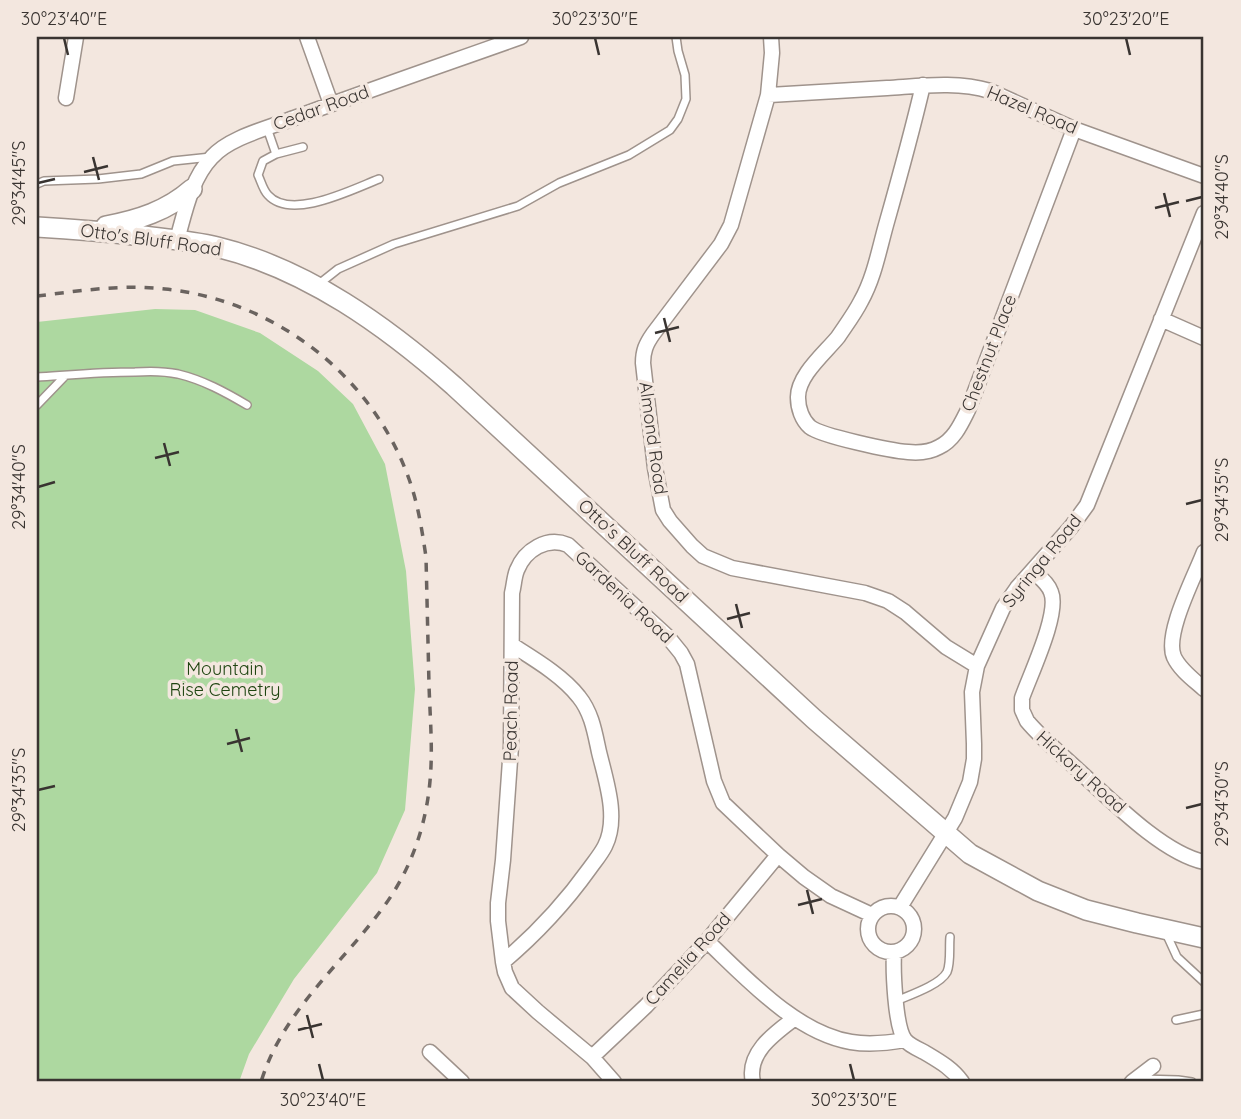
<svg xmlns="http://www.w3.org/2000/svg" width="1241" height="1119" viewBox="0 0 1241 1119" font-family="Quicksand,sans-serif">
	<style>
		.green { fill: #add8a0 }
		.lines { fill: none; stroke-linecap: round; stroke-linejoin: round }
		.service-casing { stroke: #9f938c; stroke-width: 10 }
		.minor-casing { stroke: #9f938c; stroke-width: 17 }
		.secondary-casing { stroke: #9f938c; stroke-width: 22 }
		.service { stroke: #fff; stroke-width: 7 }
		.minor { stroke: #fff; stroke-width: 14 }
		.secondary { stroke: #fff; stroke-width: 19 }
		.rail { stroke: #6a635f; stroke-width: 3.5; stroke-dasharray: 9 9; stroke-linecap: butt }
		.ticks { fill: none; stroke: #393431; stroke-width: 2.5 }
		.labels { text-anchor: middle; stroke-width: 7; stroke-linejoin: round; paint-order: stroke }
		.street-label { font-size: 18px; fill: #393431; stroke: #f3e7df }
		.park-label { font-size: 18px; fill: #1f4511; stroke: #f3e7df }
		.neatline { fill: none; stroke: #393431; stroke-width: 2.5 }
		.ticks-label { font-size: 18px; text-anchor: middle; fill: #393431 }
	</style>
	<rect width="100%" height="100%" fill="#f3e7df"/>
	<!-- green -->
	<path class="green" d="M155,309L195,310L260,333L318,371L353,404L385,464L406,571L415,689L405,810L377,873L294,979L249,1054L239,1082H37V322Z"/>
	<g class="lines">
		<defs>
			<path id="service" d="M267,128L276,154
				M303,147L276,154L263,161L258,175C261,181 263,190 268,195C291,221 353,189 379,179
				M37,184L44,181L98,179L141,174L173,161L211,157
				M319,284L338,269L394,244L518,206L559,183L629,155L670,130L678,119L686,99L685,75L678,51L676,37
				M37,377C69,375 102,372 135,372C149,371 164,371 178,374C203,380 225,392 247,405
				M37,405L65,376
				M1166,933L1177,957L1204,982
				M896,1001C910,995 940,985 947,972C951,963 949,947 950,937
				M1176,1020L1204,1014
				M1141,1079L1178,1080L1192,1082"/>
			<path id="minor" d="M307,37L331,104
				M771,37L772,53L768,95L731,225L721,244L653,334C646,344 643,351 643,363L655,468L663,510L670,521L692,546L703,556L732,568L865,593L888,601L905,612L946,647L977,666
				M923,85C912,132 899,179 886,225C879,250 874,278 861,301C855,313 846,325 838,337C825,353 797,376 798,398C798,408 802,420 810,427C821,436 892,451 908,452C918,453 930,452 939,447C954,440 961,424 968,410L1074,129
				M768,95C808,93 848,90 887,88C921,86 957,81 990,91L1074,129L1204,176
				M66,98L76,37
				M177,240C185,212 191,179 212,157C230,137 269,128 294,118C369,90 445,64 521,37
				M1161,319L1204,338
				M1204,552C1195,576 1164,634 1174,657C1180,670 1194,680 1204,689
				M1033,571C1040,578 1048,583 1051,592C1060,613 1030,675 1022,698V710L1027,721C1042,739 1061,754 1078,770C1110,799 1162,853 1204,862
				M868 929a23 23 0 1 1 46 0a23 23 0 1 1-46 0Z
				M900,907L955,818L970,782L974,759V744L972,692L977,666L1003,608L1017,588L1071,527L1087,505L1204,213
				M707,941C746,978 796,1033 851,1042C869,1045 888,1043 905,1040
				M894,952C893,970 895,1027 905,1040C909,1045 918,1049 924,1052C939,1061 952,1068 962,1082
				M503,962C535,935 565,903 590,868C595,861 601,854 605,846C619,818 606,781 599,752C595,734 592,713 579,697C563,676 534,659 512,645
				M430,1052L462,1082
				M592,1057L646,1006L707,941L778,855
				M614,1082L592,1057L538,1012L512,988L505,972L503,962L498,921V903L503,860L511,746L512,593C514,586 514,577 517,570C525,550 547,536 568,545L668,637L681,653L687,664L714,781L723,803L778,855L804,877L831,896L872,915
				M753,1082C746,1053 775,1033 795,1018
				M1132,1082L1153,1066"/>
			<path id="secondary" d="M106,226C138,220 167,211 192,189
				M37,227C72,229 108,232 143,236C168,239 193,241 217,247C307,269 386,326 454,386L814,719L970,854L1038,891L1086,910L1137,923L1204,938"/>
		</defs>
		<!-- service casing -->
		<use href="#service" class="service-casing"/>
		<!-- minor casing -->
		<use href="#minor" class="minor-casing"/>
		<!-- secondary casing -->
		<use href="#secondary" class="secondary-casing"/>
		<!-- service -->
		<use href="#service" class="service"/>
		<!-- minor -->
		<use href="#minor" class="minor"/>
		<!-- secondary -->
		<use href="#secondary" class="secondary"/>
		<!-- rail -->
		<path class="rail" d="M37,296C79,291 122,284 165,289C274,300 372,375 409,479C418,504 422,530 426,557C427,600 428,642 429,685C430,717 433,749 430,781C426,827 410,872 382,909C340,966 282,1012 261,1082"/>
	</g>
	<!-- ticks -->
	<path class="ticks" d="M64,38L68,55M595,38L599,55M1126,38L1130,55M93,157L99,180M84,172L108,166M38,183L55,179M1164,193L1170,217M1186,201L1202,197M1155,208L1179,202M664,318L670,342M655,333L679,327M164,443L170,466M155,458L179,452M38,487L55,482M1186,504L1202,500M736,604L742,628M727,619L750,613M236,729L242,752M227,744L250,738M38,790L55,786M1186,808L1202,804M807,890L813,914M798,905L822,899M307,1015L313,1038M298,1030L322,1024M319,1064L323,1080M850,1064L854,1080"/>
	<g class="labels">
		<!-- street labels -->
		<g class="street-label">
			<text transform="translate(321 108) rotate(-20)" y="6">Cedar Road</text>
			<text transform="translate(1032 110) rotate(23)" y="6">Hazel Road</text>
			<text transform="translate(151 240) rotate(8)" y="6">Otto's Bluff Road</text>
			<text transform="translate(989 353) rotate(-69)" y="6">Chestnut Place</text>
			<text transform="translate(653 438) rotate(82)" y="6">Almond Road</text>
			<text transform="translate(633 551) rotate(43)" y="6">Otto's Bluff Road</text>
			<text transform="translate(1042 561) rotate(-51)" y="6">Syringa Road</text>
			<text transform="translate(624 597) rotate(43)" y="6">Gardenia Road</text>
			<text transform="translate(511 711) rotate(-89)" y="6">Peach Road</text>
			<text transform="translate(1081 772) rotate(42)" y="6">Hickory Road</text>
			<text transform="translate(688 959) rotate(-48)" y="6">Camelia Road</text>
		</g>
		<!-- park labels -->
		<g class="park-label">
			<text x="225" y="675">Mountain<tspan x="225" dy="21">Rise Cemetry</tspan></text>
		</g>
	</g>
	<!-- border -->
	<rect width="1241" height="1119" fill="none" stroke="#f3e7df" stroke-width="77"/>
	<rect x="38" y="38" width="1164" height="1042" class="neatline"/>
	<g class="ticks-label">
		<text x="64" y="25">30°23'40"E</text>
		<text x="595" y="25">30°23'30"E</text>
		<text x="1126" y="25">30°23'20"E</text>
		<text transform="translate(19 183) rotate(-90)" y="6">29°34'45"S</text>
		<text transform="translate(1222 197) rotate(-90)" y="6">29°34'40"S</text>
		<text transform="translate(19 487) rotate(-90)" y="6">29°34'40"S</text>
		<text transform="translate(1222 500) rotate(-90)" y="6">29°34'35"S</text>
		<text transform="translate(19 790) rotate(-90)" y="6">29°34'35"S</text>
		<text transform="translate(1222 804) rotate(-90)" y="6">29°34'30"S</text>
		<text x="323" y="1106">30°23'40"E</text>
		<text x="854" y="1106">30°23'30"E</text>
	</g>
</svg>
